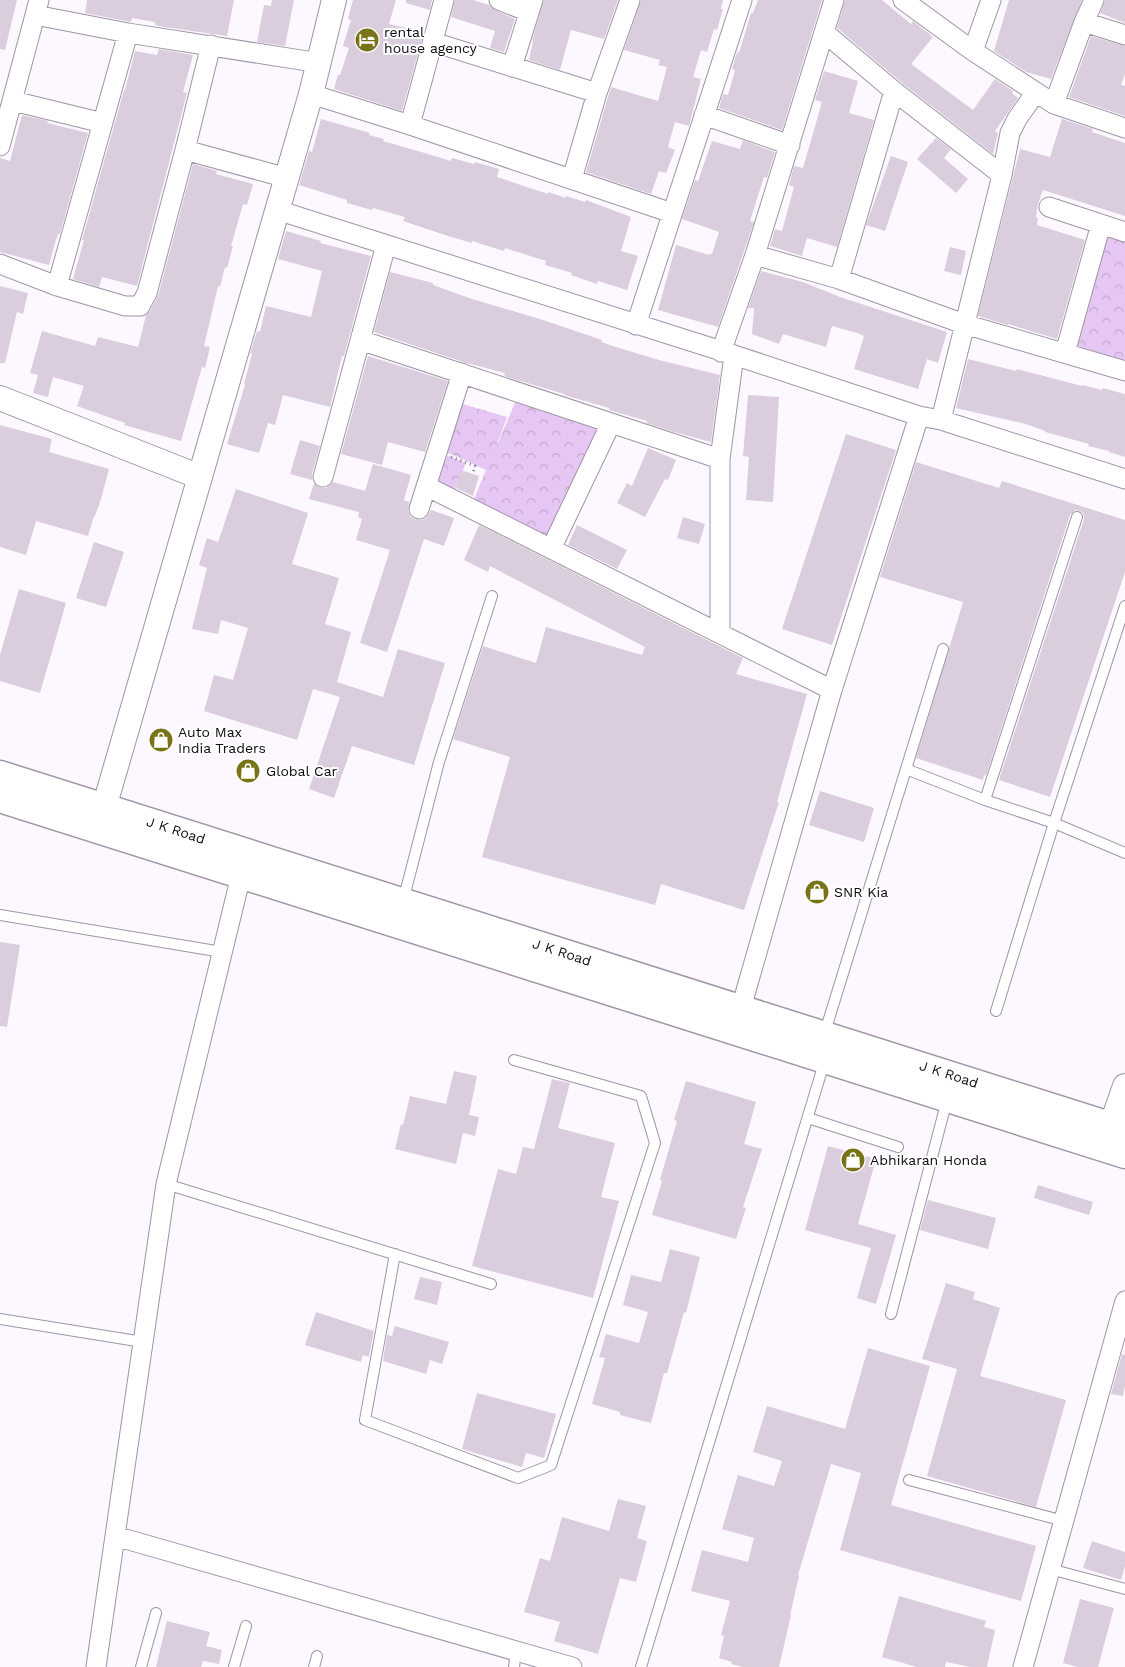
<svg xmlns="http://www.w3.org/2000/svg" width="1125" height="1667" viewBox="0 0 1125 1667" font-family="'Work Sans',sans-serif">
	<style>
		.park { fill: url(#park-crowns) }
		.building { fill: #d9cdde }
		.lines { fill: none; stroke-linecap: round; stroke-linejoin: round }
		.service-casing { stroke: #9f94a4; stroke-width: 12 }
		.minor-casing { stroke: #9f94a4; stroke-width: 21 }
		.tertiary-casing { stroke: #9f94a4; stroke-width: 26 }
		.secondary-casing { stroke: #9f94a4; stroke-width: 29 }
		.path { stroke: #7f7a80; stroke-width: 3; stroke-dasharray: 1 4; stroke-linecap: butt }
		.service { stroke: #fff; stroke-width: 10 }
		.minor { stroke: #fff; stroke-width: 19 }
		.tertiary { stroke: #fff; stroke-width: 24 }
		.secondary { stroke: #fff; stroke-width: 26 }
		.labels { text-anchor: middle; stroke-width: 4; stroke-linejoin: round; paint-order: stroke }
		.poi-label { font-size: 14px; fill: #0e0a0f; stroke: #fff; text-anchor: start }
		.street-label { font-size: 14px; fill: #0e0a0f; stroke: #fff }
	</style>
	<defs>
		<pattern id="park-crowns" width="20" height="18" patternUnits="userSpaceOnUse" patternTransform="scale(1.25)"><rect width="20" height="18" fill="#e6c6f2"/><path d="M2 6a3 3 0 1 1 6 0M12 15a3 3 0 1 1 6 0" fill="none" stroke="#c4a9ce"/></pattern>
	</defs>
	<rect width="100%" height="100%" fill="#fdf8ff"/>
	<!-- park -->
	<path class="park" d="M1105,232L1125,239V365L1072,350Z
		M517,398L605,425L550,545L472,504L486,470L440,449L456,402L507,417L495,450Z
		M437,451L466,463L451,499L426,486Z"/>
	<!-- building -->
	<path class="building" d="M0,0H17L5,50L0,49Z
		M87,0H234L227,36L164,27L155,25V22L132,18L131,22L85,13Z
		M272,0H294L285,46L257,42L264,5L271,6Z
		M353,0H396L389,24L424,32L402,111L334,89L338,75H340L349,48L343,46L351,20L348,19Z
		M406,0H432L430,10L406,3Z
		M455,0H473L489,5L495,10L515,19L504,52L490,48L495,31L451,17Z
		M544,0H618L604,39L571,30L560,70L529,60L533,41H532Z
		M641,0H723L721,9H723L717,30L714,29L707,52L701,50L693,77L701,79L689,126L675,122L668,147L675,150L666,173L659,171L651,194L586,172L611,87L658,101L667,67L658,65L660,60L624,50Z
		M758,0H822L782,130L719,108L723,94L728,95L735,70L732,69L737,52L739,53L751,13H753Z
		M845,0H882L911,24L913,21L933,37L911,64L973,110L995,79L1013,91L1012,93L1018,98L995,131L998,133L993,154L901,82L837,28Z
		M1009,0H1082L1051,79L1026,72L994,51Z
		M1105,0H1125V23L1100,13Z
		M1091,36L1125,46V74L1121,85L1125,86V116L1069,97Z
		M159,49L193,55L183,92L187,93L137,286L102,277L99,287L73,279L84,240H82L124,90H125L135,51L157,55Z
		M824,71L858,81L849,113L874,120L837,247L807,238L802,256L770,246L775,229L782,231L794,187L789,185L794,166L803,168L822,102L815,100Z
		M22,115L48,121L47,123L88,133L60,234H58L55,243L49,265L0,252V158L10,161Z
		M321,119L370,133L369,135L384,139L383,141L428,154L451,161L452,158L474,164L475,162L499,169L497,177L548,194V192L566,198V196L585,202L586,200L631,217L621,251L638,256L627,290L598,281L597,284L571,275L572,273L545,265L546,261L505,248L504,251L472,241V243L448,236L403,221L405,217L373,208L372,210L347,203V200L299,185L309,151L312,152Z
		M1062,119L1093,129L1092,132L1125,143V216L1043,190L1038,204L1036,217L1038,218L1037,225L1085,240L1057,339L1008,324V325L978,316L1020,149L1050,157Z
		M936,138L951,149L944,158L968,179L956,193L917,159Z
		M743,140L775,152L767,178L764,177L750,221L754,222L718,327L658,310L676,245L709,255L710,254H712L719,232L682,219L695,180L698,181L712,141L740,149Z
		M891,156L908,162L885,231L866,225Z
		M193,164L217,171L216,174L253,184L247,205L243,204L231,246H233L227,268L225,267L220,287L218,286L204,346L210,347L205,368L202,367L181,441L124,425L125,423L77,406L84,386L53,377L48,397L33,393L38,375L30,373L42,331L95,346L98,337L138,347L146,315L150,311L158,296Z
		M286,231L321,241L320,243L371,256L344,356H342L330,407L283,395L275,425L268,423L259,453L227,444L245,385L244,384L252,354L250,353L257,331L260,332L266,306L311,317L322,271L278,259Z
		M950,247L966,251L961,275L944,271Z
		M761,271L803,282L840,297L947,332L938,363L927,359L918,389L854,369L864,336L857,333L832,326L826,347L783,334L779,344L752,334L754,308H748Z
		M390,272L433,283V285L472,299L540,319L602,340L601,342L619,348L659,360L720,375L711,442L674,432L646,423L647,421L609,410V408L564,395V394L504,376L505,373L463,362L374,332Z
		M0,286L28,293L23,314L17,312L5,363H0Z
		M368,356L448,381L425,452L388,442L382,465L341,454Z
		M968,359L1016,371L1017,369L1082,386V385L1102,390L1103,388L1125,394V457L1109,452V451L1088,446L1089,444L1045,432V431L1026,424L956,408Z
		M748,395L779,397L773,502L746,500L749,457L743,456Z
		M0,425L52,439L49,452L109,469L101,499L95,516H94L88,536L36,521L26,555L0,547Z
		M846,434L896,450L832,645L782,629Z
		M300,440L320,446L312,474V480L290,474Z
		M648,448L676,460L668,480L665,479L645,517L617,503L627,483L632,486Z
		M916,462L999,488L1002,481L1125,520V572L1050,797L999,780L1084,519V515L1082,512L1076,510L1070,515L986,776L984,775L983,780L916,758L963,602L880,577Z
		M373,464L411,475L404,500L409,502L408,511L411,517L416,520H422L427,517L431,510L454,518L444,546L424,539L387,652L360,643L390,550L356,540L362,519L358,517L359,512L309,499L314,483L321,488H326L333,482L365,491Z
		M461,470L479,476L473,496L456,488Z
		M236,489L308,513L292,564L339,578L325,624L351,632L337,682L383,697L398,649L445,663L414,765L352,746L334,798L309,789L340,697L313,689L297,740L204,711L214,675L233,680L248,628L221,620L218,634L192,629L207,568L199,565L207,538L218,542Z
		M683,517L705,524L699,544L677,538Z
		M479,525L743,658L736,674L807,694L777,802H779L744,910L661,884L655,905L482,857L510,757L453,739L483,646L536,663L546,627L642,655L645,647L490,566L488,572L464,560Z
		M577,525L627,550L617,569L568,545Z
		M94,542L124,552L106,607L76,598Z
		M19,589L66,603L40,693L0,681V655Z
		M820,791L874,808L864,842L809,825Z
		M0,942L20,945L7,1027L0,1026Z
		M454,1071L477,1076L469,1115L479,1117L475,1136L463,1133L456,1164L395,1149L401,1124L403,1125L410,1096L446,1104Z
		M552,1079L570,1083L558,1128L615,1143L601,1197L619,1201L593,1298L472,1266L498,1169L516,1174L523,1147L534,1149Z
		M686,1081L756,1102L744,1144L762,1149L743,1207L746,1208L736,1239L652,1215L662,1181L660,1180L677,1121L674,1120Z
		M828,1146L876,1159L858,1224L896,1235L876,1304L857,1298L871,1248L805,1230Z
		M1038,1185L1093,1202L1089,1215L1034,1198Z
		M928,1200L996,1218L988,1249L920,1230Z
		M670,1249L700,1257L686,1313L684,1312L667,1373H664L651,1423L620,1415V1412L592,1404L605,1358L599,1357L606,1334L639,1343L648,1312L623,1305L631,1275L661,1282Z
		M420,1277L442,1282L437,1305L414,1299Z
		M946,1283L975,1292L973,1299L1000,1308L980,1376L1066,1400L1036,1507L927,1476L957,1369L922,1359Z
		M316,1312L374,1331L369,1357L363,1355L361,1362L305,1345Z
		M395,1326L449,1342L442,1364L430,1360L426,1374L383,1361L387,1335L392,1336Z
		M868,1348L930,1366L891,1505L1036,1546L1021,1601L840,1550L861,1473L831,1464L798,1575L799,1576L790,1615H791L779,1667H743L731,1664L732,1662L719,1658L724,1636L721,1635L730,1601L691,1591L702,1550L748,1562L754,1538L722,1529L738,1475L774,1486L782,1461L753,1452L767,1406L845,1429Z
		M1122,1354L1125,1355V1386L1123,1396L1111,1394Z
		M477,1393L556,1414L544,1458L526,1453L522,1467L462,1449Z
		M618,1499L646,1506L637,1538L647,1541L636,1582L620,1578L598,1654L554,1641L560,1622L524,1612L540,1558L550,1561L562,1517L609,1531Z
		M1092,1541L1125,1552V1566L1121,1580L1083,1568Z
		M899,1596L986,1621L984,1627L995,1630L987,1667H971L946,1662L945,1667H917L882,1657Z
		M1080,1599L1114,1608L1098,1667H1078L1063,1663Z
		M167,1621L210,1632L206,1646L222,1650L219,1664L203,1661L201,1667H156Z"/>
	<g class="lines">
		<defs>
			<path id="service" d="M906,769L985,800L1054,823L1125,853
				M985,800L1077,517
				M403,901L439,762L492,596
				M0,915L222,952
				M996,1011L1054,823L1125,606
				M824,1035L943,649
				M808,1118L898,1147
				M166,1184L491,1284
				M395,1254L365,1420L518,1478L551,1465L655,1143L641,1096L514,1060
				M891,1314L947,1100
				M0,1319L143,1342
				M909,1480L1064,1521
				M1050,1569L1125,1589
				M141,1667L156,1613
				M234,1667L246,1626
				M314,1667L317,1656
				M514,1667L516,1651
				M641,1667L825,1060"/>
			<path id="minor" d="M499,0L529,12
				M903,0L973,51L1054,104L1125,128
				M35,15L128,33L320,63
				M1084,22L1125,35
				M825,33L894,91L1002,175
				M433,42L597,93
				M973,51L991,0
				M512,67L533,0
				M311,94L410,125L672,213
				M13,101L103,123
				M1054,104L1084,22L1094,0
				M704,115L790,145
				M410,125L444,0
				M0,146L39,0
				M185,150L287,178
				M572,179L597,93L630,0
				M1049,207L1125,232
				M277,210L734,355L919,416L941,420L1125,479
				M755,255L839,279L964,324L1125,371
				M0,264L57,286L125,306H140L147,293L185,150L211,45
				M839,279L894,91
				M57,286L128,33
				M636,325L742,0
				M360,340L720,459
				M721,352L755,255L834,0
				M1065,353L1101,224
				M941,420L1002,175L1010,133L1017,119L1036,92
				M323,477L386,245
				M426,486L832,690
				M419,509L462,373
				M551,549L611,423
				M720,633V459L734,355
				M741,1008L832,690L919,416
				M115,1536L572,1667
				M96,1667L166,1184L244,863
				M1023,1667L1125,1301"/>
			<path id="tertiary" d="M0,398L200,477
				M99,825L311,94L334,0
				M1105,1144L1125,1086"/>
			<path id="secondary" d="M0,774L1125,1130
				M0,799L1125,1155"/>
		</defs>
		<!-- service casing -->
		<use href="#service" class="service-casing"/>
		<!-- minor casing -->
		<use href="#minor" class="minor-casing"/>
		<!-- tertiary casing -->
		<use href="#tertiary" class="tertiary-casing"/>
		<!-- secondary casing -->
		<use href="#secondary" class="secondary-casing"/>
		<!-- path -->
		<path class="path" d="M451,457L475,466L473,473"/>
		<!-- service -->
		<use href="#service" class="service"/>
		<!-- minor -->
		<use href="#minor" class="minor"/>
		<!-- tertiary -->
		<use href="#tertiary" class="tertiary"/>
		<!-- secondary -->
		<use href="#secondary" class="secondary"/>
	</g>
	<!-- icons -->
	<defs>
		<symbol id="hotel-disc" viewBox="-11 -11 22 22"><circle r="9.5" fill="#787317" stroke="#fff"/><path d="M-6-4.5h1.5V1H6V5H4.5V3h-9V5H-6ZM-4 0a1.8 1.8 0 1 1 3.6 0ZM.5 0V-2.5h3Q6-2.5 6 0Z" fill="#fff"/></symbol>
		<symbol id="shop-disc" viewBox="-11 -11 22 22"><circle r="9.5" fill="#787317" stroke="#fff"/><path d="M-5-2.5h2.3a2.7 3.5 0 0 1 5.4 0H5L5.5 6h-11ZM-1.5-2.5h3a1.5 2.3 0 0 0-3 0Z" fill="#fff"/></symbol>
	</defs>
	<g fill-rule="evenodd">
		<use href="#hotel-disc" x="353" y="26" width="28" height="28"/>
		<use href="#shop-disc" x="147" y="726" width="28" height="28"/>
		<use href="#shop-disc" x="234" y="757" width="28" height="28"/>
		<use href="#shop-disc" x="803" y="878" width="28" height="28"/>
		<use href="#shop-disc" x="839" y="1146" width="28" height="28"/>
	</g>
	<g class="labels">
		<!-- poi labels -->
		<g class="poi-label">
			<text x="384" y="37">rental<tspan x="384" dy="16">house agency</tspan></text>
			<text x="178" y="737">Auto Max<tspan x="178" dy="16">India Traders</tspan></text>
			<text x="266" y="776">Global Car</text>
			<text x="834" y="897">SNR Kia</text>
			<text x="870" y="1165">Abhikaran Honda</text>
		</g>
		<!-- street labels -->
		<g class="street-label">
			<text transform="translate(176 830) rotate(18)" y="5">J K Road</text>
			<text transform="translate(562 952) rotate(18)" y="5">J K Road</text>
			<text transform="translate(949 1074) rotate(18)" y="5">J K Road</text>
		</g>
	</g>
</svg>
